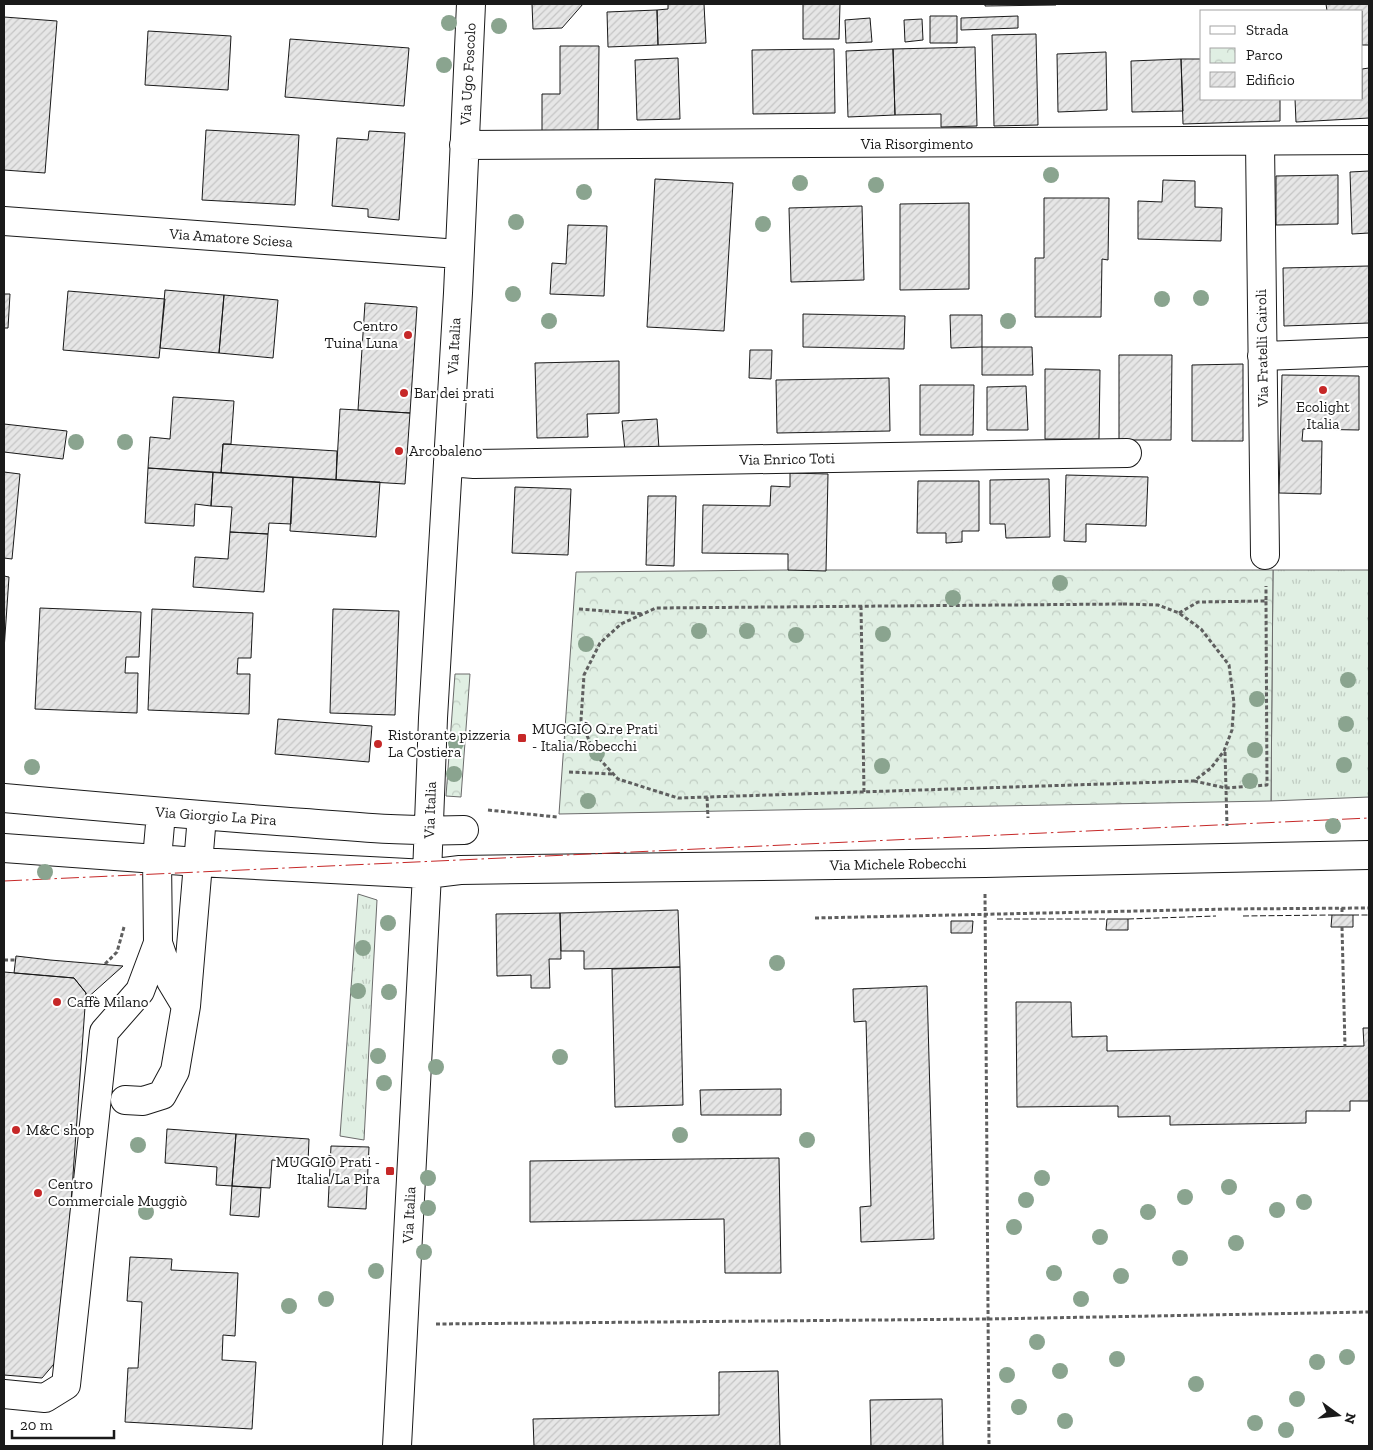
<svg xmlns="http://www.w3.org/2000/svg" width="1373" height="1450" viewBox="0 0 1373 1450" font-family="'Zilla Slab',serif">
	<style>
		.grass { fill: url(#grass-tufts); stroke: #6a6a6a }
		.park { fill: url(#park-crowns); stroke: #6a6a6a }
		.building { fill: url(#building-hatch); stroke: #1a1a1a }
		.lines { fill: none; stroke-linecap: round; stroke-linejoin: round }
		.minor-casing { stroke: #1a1a1a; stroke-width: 30 }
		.path { stroke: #5f5f5f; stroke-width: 3; stroke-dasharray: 4 2.5; stroke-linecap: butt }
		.minor { stroke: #fff; stroke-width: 28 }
		.fence { stroke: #1a1a1a; stroke-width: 1; stroke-dasharray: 6 2.5; stroke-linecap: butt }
		.power { stroke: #c62828; stroke-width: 1; stroke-dasharray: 18 4 2.5 4; stroke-linecap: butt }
		.tree { fill: #8aa48f }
		.poi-dot { fill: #c62828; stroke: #fff; stroke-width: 2 }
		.labels { text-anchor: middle; stroke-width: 4; stroke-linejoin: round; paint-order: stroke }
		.street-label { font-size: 15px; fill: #1a1a1a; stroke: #fff }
		.poi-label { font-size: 15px; fill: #1a1a1a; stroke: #fff; text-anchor: start }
	</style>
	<defs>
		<pattern id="grass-tufts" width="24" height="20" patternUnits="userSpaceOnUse" patternTransform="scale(1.25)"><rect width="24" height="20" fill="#e0efe3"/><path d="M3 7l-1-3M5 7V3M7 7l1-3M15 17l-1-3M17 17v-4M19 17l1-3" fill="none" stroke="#c0ccc2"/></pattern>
		<pattern id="park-crowns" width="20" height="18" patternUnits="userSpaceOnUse" patternTransform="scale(1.25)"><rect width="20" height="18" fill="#e0efe3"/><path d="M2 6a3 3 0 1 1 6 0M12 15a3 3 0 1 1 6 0" fill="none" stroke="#c0ccc2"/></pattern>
		<pattern id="building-hatch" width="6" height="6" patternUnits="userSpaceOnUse" patternTransform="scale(1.25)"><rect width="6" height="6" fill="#e6e6e6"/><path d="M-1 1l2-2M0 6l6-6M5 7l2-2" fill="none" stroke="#c5c5c5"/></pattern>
	</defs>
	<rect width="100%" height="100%" fill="#fff"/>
	<!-- grass -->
	<path class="grass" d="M1273,570H1369V797L1271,801Z
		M358,894L377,900L364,1140L340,1136Z"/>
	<!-- park -->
	<path class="park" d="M788,570H1273L1271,801L559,814L576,572Z
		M455,674H470L461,797L446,796Z"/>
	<!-- building -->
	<path class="building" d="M532,4H583L562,28L533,29Z
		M668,4H704L706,43L658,45L657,10L668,9Z
		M803,4H840L839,39H803Z
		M985,4H1056V5L985,6Z
		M1326,4H1369V45H1362V11H1327Z
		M657,10L658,45L608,47L607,12Z
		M930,16H957V43H930Z
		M1018,16V28L961,30V18Z
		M4,17L57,21L45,173L4,170Z
		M870,18L872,42L846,43L845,20Z
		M922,19L923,40L905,42L904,20Z
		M148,31L231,36L228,90L145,85Z
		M1036,34L1038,125L994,126L992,35Z
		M290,39L409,48L404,106L285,97Z
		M560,46H599L598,130L542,131V94H560Z
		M975,47L977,126L941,127V114L895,115L893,49Z
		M834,49L835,113L753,114L752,50Z
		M893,49L895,115L848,117L846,51Z
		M1106,52L1107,110L1058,112L1057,54Z
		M678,58L680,119L637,120L635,60Z
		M1181,59L1183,111L1132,112L1131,61Z
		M1181,59H1202V99H1280V121L1183,124Z
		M1369,68V118L1296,122L1295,99H1362V69Z
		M206,130L299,135L295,205L202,200Z
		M369,131L405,133L399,220L368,217V209L332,206L337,138L368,140Z
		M1369,171V233L1352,234L1350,172Z
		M1338,175V224L1276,225V176Z
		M655,179L733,183L724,331L647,327Z
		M1163,180L1195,181V207L1222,208L1221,241L1138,239V201L1162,202Z
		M1044,198H1109L1108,260L1102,259L1101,317H1035V258H1044Z
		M969,203V289L900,290V204Z
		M862,206L864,280L791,282L789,208Z
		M568,225L607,226L604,296L550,294L552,263L566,264Z
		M1369,266V323L1284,326L1283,268Z
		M165,290L224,295L219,353L160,348Z
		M68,291L165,299L159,358L63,350Z
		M4,294H10L8,328H4Z
		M224,295L278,300L273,358L219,353Z
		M365,303L417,307L410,413L358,410Z
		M803,314L905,316L904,349L803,347Z
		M950,315H982V347L951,348Z
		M982,347H1032L1033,375H982Z
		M750,350H772L771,379L749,378Z
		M1119,355H1172L1171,440H1119Z
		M619,361V413L587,414L588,437L537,438L535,363Z
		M1243,364V441H1192V365Z
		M1045,369L1100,370L1099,439H1045Z
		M1282,375L1359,376V430L1303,429L1302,441H1322L1321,494L1279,493Z
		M889,378L890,431L777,433L776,380Z
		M920,385H974L973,435H920Z
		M1026,386L1028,430H987V387Z
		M173,397L234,401L231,444H223L221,473L148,468L150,437L170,439Z
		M340,409L410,413L405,484L336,480Z
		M657,419L659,449L625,451L622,421Z
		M4,424L67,431L63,459L4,452Z
		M223,444L337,451L336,480L221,473Z
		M148,468L213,472L211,506L195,504L194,526L145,523Z
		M4,472L20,474L12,559L4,558Z
		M213,472L293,477L291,524L269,523L268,534L230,532L232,507L211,506Z
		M790,473L828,474L826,571L788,570V554L702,553L703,505L770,506L771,486L790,487Z
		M1066,475L1148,477L1146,526L1086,524V542L1064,541Z
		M293,477L380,482L376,537L290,531Z
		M1049,479L1050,537L1006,538L1005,524H990V480Z
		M918,481H979V531H962V542L946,543V533H917Z
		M515,487L571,489L568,555L512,553Z
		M648,496H676L674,566L646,565Z
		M230,532L268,534L264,592L193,587L195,557L228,559Z
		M4,576L9,577L4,650Z
		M40,608L141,612L139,657H126L125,673H138L137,713L35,709Z
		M152,609L253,613L251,658H238L237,674H250L249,714L148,710Z
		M333,609L399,611L395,715L330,713Z
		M278,719L372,726L369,762L275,754Z
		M678,910L680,967L584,969V951H561L560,913Z
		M560,913L561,959H549L550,988H531V975L497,976L496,914Z
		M1332,915H1353V927H1331Z
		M1107,919H1128V930H1106Z
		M951,921H973L972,933H951Z
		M16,956L50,960L123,966L86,999V993L74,978L14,973Z
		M680,967L683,1105L615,1107L612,969Z
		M4,972L74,978L86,993L60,1357L42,1378L4,1375Z
		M927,986L934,1239L861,1242L860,1207L871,1206L866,1021L854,1022L853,989Z
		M1016,1002H1071L1072,1037L1107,1036V1051L1364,1046L1363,1028H1369V1101H1350V1111H1306V1123L1170,1125V1116L1118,1117V1106L1017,1107Z
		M781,1089V1115H701L700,1090Z
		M167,1129L236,1134L232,1186L216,1185L217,1167L165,1163Z
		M236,1134L309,1139L308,1163L272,1160L270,1188L232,1186Z
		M331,1146L369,1147L366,1209L328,1207Z
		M779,1158L781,1273H725L724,1219L530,1222V1161Z
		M232,1186L261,1188L259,1217L230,1215Z
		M130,1257L172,1259L171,1270L238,1273L235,1336L223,1335L222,1360L256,1362L252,1429L125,1422L128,1368H138L142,1302L127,1301Z
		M778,1371L780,1446H534L533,1419L719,1415V1372Z
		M942,1399L943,1446H871L870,1400Z"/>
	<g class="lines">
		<defs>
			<path id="minor" d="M1260,142L1265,555
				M464,145L1369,140
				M4,221L459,254
				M1262,356L1369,352
				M448,462L474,464L1127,453
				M4,798C104,807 205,816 305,823C359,827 411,832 464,830
				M161,813L157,859L158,943L171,981L186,1006
				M4,848L198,862L427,874L460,870L985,863L1369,855
				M125,1100L143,1101L162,1095L175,1071L186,1006L202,816
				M4,1394L45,1398L66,1385L104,1032L140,991L158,943
				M397,1446L427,874L433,718L458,293L471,4"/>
		</defs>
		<!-- minor casing -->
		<use href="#minor" class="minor-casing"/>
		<!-- path -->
		<path class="path" d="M1123,604L1158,605L1179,613L1201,629L1229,665L1234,703L1232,730L1224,751L1211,768L1194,781L678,798L618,779L594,753L581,720L584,675L600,643L621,624L656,608Z
			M861,606L864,793
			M579,609L643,614
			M1179,613L1198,602L1266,601V586
			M1225,752L1227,826
			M569,772L613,774
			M1194,781L1226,788L1267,785L1266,601
			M707,797L708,818
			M488,810L557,817
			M985,894L989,1446
			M1342,908V915
			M815,918L1229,909L1369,908
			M1342,927L1345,1047
			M4,960H16
			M105,964L117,952L124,927
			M436,1324L988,1319L1369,1312"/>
		<!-- minor -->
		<use href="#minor" class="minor"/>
		<!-- fence -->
		<path class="fence" d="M1353,915H1369
			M1243,916L1332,915
			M997,919H1107
			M1128,919L1216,916"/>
		<!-- power -->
		<path class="power" d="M4,881L1369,818"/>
	</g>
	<!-- trees -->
	<g class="tree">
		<circle cx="449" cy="23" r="8"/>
		<circle cx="499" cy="26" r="8"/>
		<circle cx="444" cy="65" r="8"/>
		<circle cx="1051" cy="175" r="8"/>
		<circle cx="800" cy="183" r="8"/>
		<circle cx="876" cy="185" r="8"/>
		<circle cx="584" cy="192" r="8"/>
		<circle cx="516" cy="222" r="8"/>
		<circle cx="763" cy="224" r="8"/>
		<circle cx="513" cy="294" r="8"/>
		<circle cx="1201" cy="298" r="8"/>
		<circle cx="1162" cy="299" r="8"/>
		<circle cx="549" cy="321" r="8"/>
		<circle cx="1008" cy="321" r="8"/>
		<circle cx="76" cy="442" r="8"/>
		<circle cx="125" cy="442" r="8"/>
		<circle cx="1060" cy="583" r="8"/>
		<circle cx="953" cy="598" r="8"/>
		<circle cx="699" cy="631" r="8"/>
		<circle cx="747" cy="631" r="8"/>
		<circle cx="883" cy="634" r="8"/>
		<circle cx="796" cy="635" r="8"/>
		<circle cx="586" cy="644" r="8"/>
		<circle cx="1348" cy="680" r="8"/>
		<circle cx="1257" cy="699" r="8"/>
		<circle cx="1346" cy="724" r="8"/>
		<circle cx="456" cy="743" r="8"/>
		<circle cx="1255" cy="750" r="8"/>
		<circle cx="597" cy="753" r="8"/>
		<circle cx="1344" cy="765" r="8"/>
		<circle cx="882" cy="766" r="8"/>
		<circle cx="32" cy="767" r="8"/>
		<circle cx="454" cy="774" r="8"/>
		<circle cx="1250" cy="781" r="8"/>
		<circle cx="588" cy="801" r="8"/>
		<circle cx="1333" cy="826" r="8"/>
		<circle cx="45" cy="872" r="8"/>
		<circle cx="388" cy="923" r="8"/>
		<circle cx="363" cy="948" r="8"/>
		<circle cx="777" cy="963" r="8"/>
		<circle cx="358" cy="991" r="8"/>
		<circle cx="389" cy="992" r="8"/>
		<circle cx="378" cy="1056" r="8"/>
		<circle cx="560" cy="1057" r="8"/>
		<circle cx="436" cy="1067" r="8"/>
		<circle cx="384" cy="1083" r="8"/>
		<circle cx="680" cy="1135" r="8"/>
		<circle cx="807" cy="1140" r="8"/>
		<circle cx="138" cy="1145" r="8"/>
		<circle cx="428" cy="1178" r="8"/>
		<circle cx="1042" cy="1178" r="8"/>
		<circle cx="1229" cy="1187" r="8"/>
		<circle cx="1185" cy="1197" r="8"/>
		<circle cx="1026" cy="1200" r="8"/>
		<circle cx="1304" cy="1202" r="8"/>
		<circle cx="428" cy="1208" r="8"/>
		<circle cx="1277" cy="1210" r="8"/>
		<circle cx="146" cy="1212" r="8"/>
		<circle cx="1148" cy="1212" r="8"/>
		<circle cx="1014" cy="1227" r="8"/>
		<circle cx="1100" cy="1237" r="8"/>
		<circle cx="1236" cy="1243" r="8"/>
		<circle cx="424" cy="1252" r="8"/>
		<circle cx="1180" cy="1258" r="8"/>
		<circle cx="376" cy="1271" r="8"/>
		<circle cx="1054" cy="1273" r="8"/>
		<circle cx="1121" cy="1276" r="8"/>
		<circle cx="326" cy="1299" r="8"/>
		<circle cx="1081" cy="1299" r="8"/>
		<circle cx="289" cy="1306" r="8"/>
		<circle cx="1037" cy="1342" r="8"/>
		<circle cx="1347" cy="1357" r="8"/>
		<circle cx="1117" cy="1359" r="8"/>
		<circle cx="1317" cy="1362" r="8"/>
		<circle cx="1060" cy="1371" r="8"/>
		<circle cx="1007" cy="1375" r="8"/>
		<circle cx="1196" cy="1384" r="8"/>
		<circle cx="1297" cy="1399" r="8"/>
		<circle cx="1019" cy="1407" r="8"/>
		<circle cx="1065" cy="1421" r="8"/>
		<circle cx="1255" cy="1423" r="8"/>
		<circle cx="1286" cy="1430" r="8"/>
	</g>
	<!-- markers -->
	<g class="poi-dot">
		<circle cx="408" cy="335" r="5"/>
		<circle cx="1323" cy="390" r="5"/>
		<circle cx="404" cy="393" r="5"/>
		<circle cx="399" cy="451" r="5"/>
		<rect x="517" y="733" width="10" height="10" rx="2.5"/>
		<circle cx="378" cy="744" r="5"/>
		<circle cx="57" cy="1002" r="5"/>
		<circle cx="16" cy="1130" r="5"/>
		<rect x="385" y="1166" width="10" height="10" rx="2.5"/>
		<circle cx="38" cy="1193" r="5"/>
	</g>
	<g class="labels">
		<!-- street labels -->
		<g class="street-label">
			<text transform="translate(468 74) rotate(-87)" y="5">Via Ugo Foscolo</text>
			<text x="917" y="149">Via Risorgimento</text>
			<text transform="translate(231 238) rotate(4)" y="5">Via Amatore Sciesa</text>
			<text transform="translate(454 346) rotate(-87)" y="5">Via Italia</text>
			<text transform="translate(1262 348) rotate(-91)" y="5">Via Fratelli Cairoli</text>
			<text transform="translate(787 459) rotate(-1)" y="5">Via Enrico Toti</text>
			<text transform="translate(430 810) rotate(-88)" y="5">Via Italia</text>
			<text transform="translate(216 816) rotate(4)" y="5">Via Giorgio La Pira</text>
			<text transform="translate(898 864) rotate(-1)" y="5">Via Michele Robecchi</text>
			<text transform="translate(409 1215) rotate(-87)" y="5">Via Italia</text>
		</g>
		<!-- poi labels -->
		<g class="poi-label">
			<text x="398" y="331" text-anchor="end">Centro<tspan x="398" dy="17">Tuina Luna</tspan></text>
			<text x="414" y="398">Bar dei prati</text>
			<text x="1323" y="412" text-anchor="middle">Ecolight<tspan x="1323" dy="17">Italia</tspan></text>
			<text x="409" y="456">Arcobaleno</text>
			<text x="532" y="734">MUGGIÒ Q.re Prati<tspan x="532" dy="17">- Italia/Robecchi</tspan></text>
			<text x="388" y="740">Ristorante pizzeria<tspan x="388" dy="17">La Costiera</tspan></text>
			<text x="67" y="1007">Caffè Milano</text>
			<text x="26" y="1135">M&amp;C shop</text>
			<text x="380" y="1167" text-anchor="end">MUGGIÒ Prati -<tspan x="380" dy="17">Italia/La Pira</tspan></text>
			<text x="48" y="1189">Centro<tspan x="48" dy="17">Commerciale Muggiò</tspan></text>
		</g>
	</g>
	<!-- border -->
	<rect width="1373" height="1450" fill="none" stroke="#1a1a1a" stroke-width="10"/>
	<!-- legend -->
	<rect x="1200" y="10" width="162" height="90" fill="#ffffff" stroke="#a3a3a3"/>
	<rect x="1210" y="26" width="25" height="8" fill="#ffffff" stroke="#a3a3a3"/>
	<text x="1246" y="35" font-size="15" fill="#1a1a1a">Strada</text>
	<rect x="1210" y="48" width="25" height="15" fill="url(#park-crowns)" stroke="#a3a3a3"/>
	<text x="1246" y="60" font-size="15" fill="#1a1a1a">Parco</text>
	<rect x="1210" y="72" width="25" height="15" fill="url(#building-hatch)" stroke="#a3a3a3"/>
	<text x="1246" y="85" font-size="15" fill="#1a1a1a">Edificio</text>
	<!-- north arrow -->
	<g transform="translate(1338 1415) rotate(105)" stroke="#ffffff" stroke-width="4" paint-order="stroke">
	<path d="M0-4L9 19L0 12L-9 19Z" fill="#1a1a1a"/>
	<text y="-8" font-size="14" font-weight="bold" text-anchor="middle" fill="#1a1a1a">N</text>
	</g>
	<!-- scale -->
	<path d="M12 1430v8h102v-8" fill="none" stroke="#1a1a1a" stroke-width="2.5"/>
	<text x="20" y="1430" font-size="15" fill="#1a1a1a" stroke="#ffffff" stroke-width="4" paint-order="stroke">20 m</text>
</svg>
